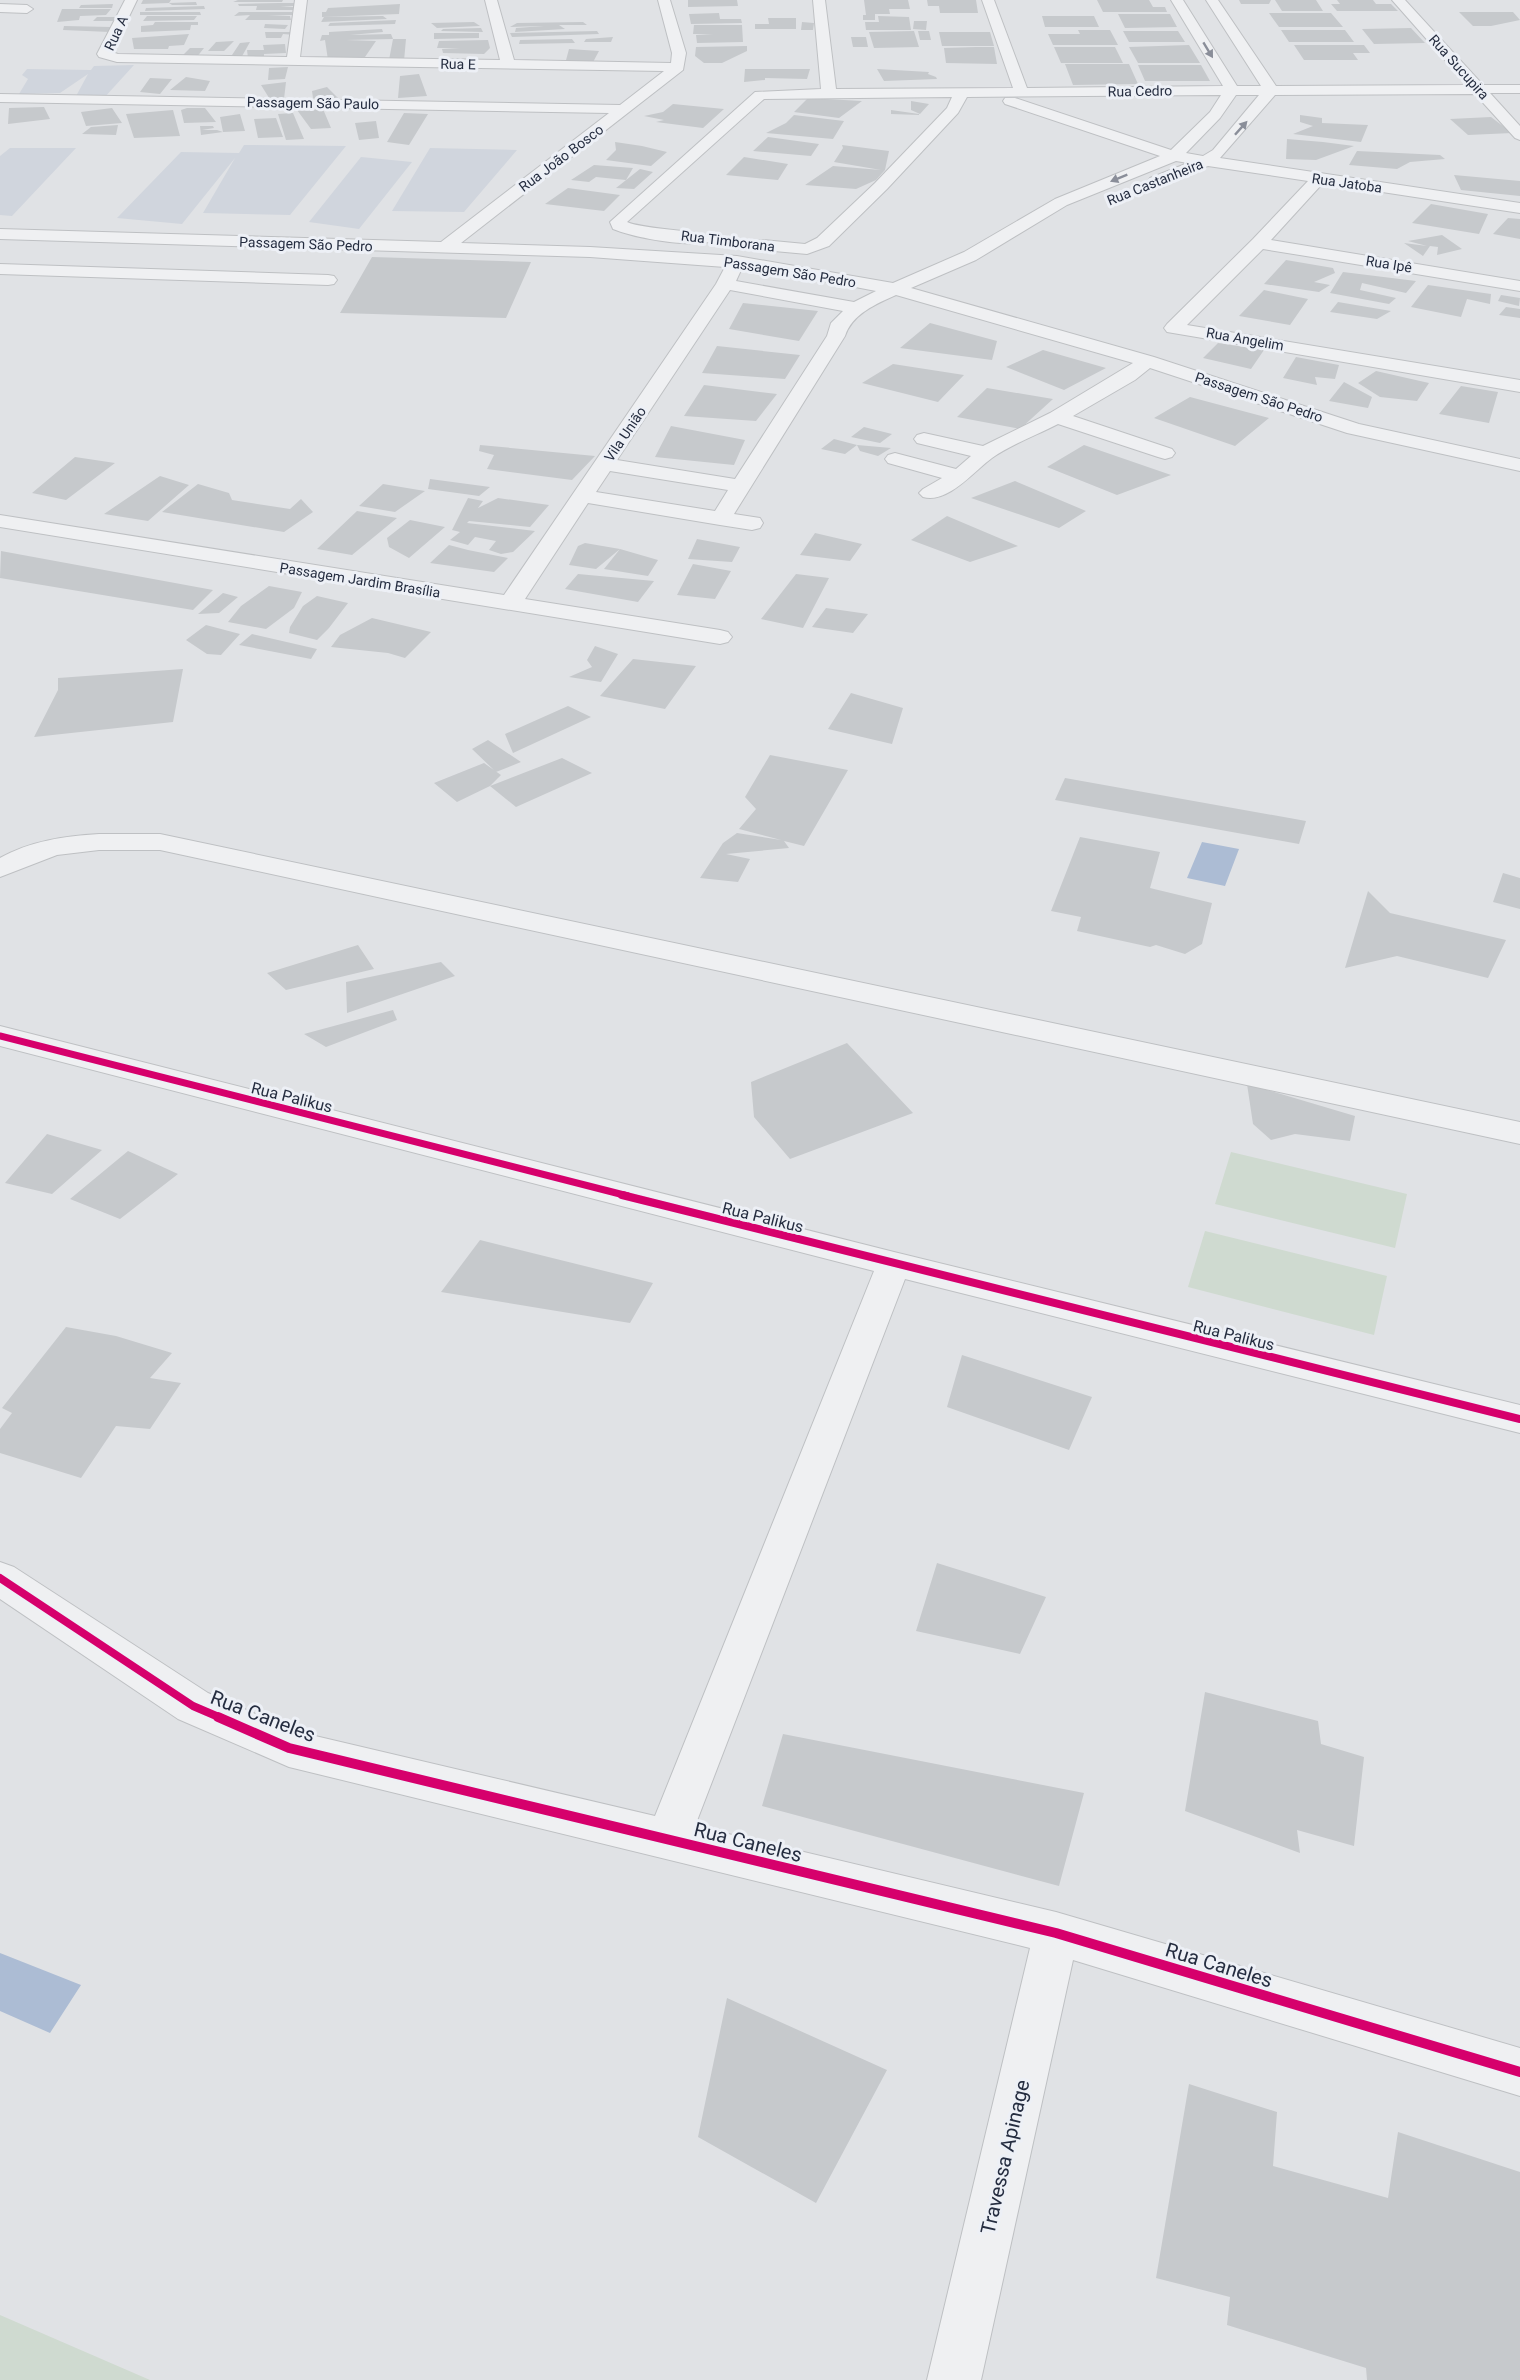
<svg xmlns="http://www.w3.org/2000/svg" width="1520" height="2380" viewBox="0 0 1520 2380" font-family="Roboto,sans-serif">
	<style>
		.built { fill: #d0d5dd }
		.green { fill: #cfdad0 }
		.water { fill: #acbcd4 }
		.building { fill: #c6c9cc }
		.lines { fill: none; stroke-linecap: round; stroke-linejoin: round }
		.minor-casing { stroke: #bec0c3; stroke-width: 2 }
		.minor { fill: #eff0f2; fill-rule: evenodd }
		.cycleway-far2-casing { stroke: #edf0f6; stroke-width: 10 }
		.cycleway-far1-casing { stroke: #edf0f6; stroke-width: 12 }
		.cycleway-casing { stroke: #edf0f6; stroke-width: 14 }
		.cycleway-far2 { stroke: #d6006c; stroke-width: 7 }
		.cycleway-far1 { stroke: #d6006c; stroke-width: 8 }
		.cycleway { stroke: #d6006c; stroke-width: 10 }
		.oneway { fill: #8a8e99 }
		.labels { text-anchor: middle; stroke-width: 6; stroke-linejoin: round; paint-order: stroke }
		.far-street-label { font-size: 14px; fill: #252d40; stroke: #edf0f6 }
		.street-label { font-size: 16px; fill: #252d40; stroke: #edf0f6 }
		.near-street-label { font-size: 20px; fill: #252d40; stroke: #edf0f6 }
	</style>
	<rect width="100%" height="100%" fill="#e0e2e5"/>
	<!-- built -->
	<path class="built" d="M134,65L104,98H75L88,74L60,93L19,94L28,79L22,75L27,69L91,70L94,66Z
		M244,145L346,146L290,215L203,213L235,158L182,224L117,218L181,152L239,153Z
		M10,148H76L12,216L0,215V156Z
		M430,148L517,150L464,212L392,211Z
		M361,157L412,162L359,229L309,222Z"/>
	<!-- green -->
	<path class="green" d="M1231,1152L1407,1194L1395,1248L1215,1204Z
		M1205,1231L1387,1276L1374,1335L1188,1287Z
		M0,2315L150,2380H0Z"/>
	<!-- water -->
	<path class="water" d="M1202,842L1239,849L1225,886L1187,878Z
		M0,1953L81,1985L50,2033L0,2011Z"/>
	<!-- building -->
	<path class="building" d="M143,0H171L169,3L141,4Z
		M238,0H283L282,2H233Z
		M688,0H737L738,6L688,7Z
		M864,0H908L910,9H889L890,14H875V20H863V15H866Z
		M927,0H976L978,13H940L939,6H928Z
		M1097,0H1149L1153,7H1165L1167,12H1103Z
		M1239,0H1271L1269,4H1241Z
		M1275,0H1316L1323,11H1282Z
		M1337,0H1373L1376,4H1391L1398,11H1337L1331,4H1340Z
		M196,2L197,5H172L169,3Z
		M279,3H297L296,6H280L293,7L294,10H256L257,6H239L238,4Z
		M113,4L112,8H79L81,5Z
		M400,4L399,14L322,17V12H326L328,8Z
		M204,6L205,9L145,11L146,8Z
		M62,9H111L106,15L80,16L79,20L57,22Z
		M140,12H200L201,15H140Z
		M239,12H292V15H268L290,16L291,20H245L250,15L234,16Z
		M1459,12H1513L1520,20L1491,26H1473Z
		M719,13L720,19H741L742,23L691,24L689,14Z
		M1269,13H1331L1343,27H1279Z
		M1118,14H1170L1177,27L1125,28Z
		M147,16H197L194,20L143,21Z
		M383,16L387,19L321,22L324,17Z
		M878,16L909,17L911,30H866L865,22H879Z
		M1042,16H1094L1099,27H1045Z
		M97,17H117L113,21H93Z
		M768,18H796V29H755V24H769Z
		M396,20L395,24L328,26L330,23Z
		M914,21H927L926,30L913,29Z
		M155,22H198V25H191L190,30L141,32V26L153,25Z
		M474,22L480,26L437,28L431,23Z
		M583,22L587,25H559L565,29L515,32L516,28L544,26L510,27L517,23Z
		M802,22L814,23L813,30H801Z
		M265,24L288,25L285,29L264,28Z
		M694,25H742L743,42L697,43L696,35L713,34H693Z
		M64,26L112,27L110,32L63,30Z
		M481,28L483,32L441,31L443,29Z
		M1411,28L1425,43L1374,44L1362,29Z
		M382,29L383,32L350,35L391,34L393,39L346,40L376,41L365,57L328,60L325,40L320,41L322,35H329V32Z
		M1078,30H1110L1118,45H1053L1048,34H1080Z
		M1281,30H1345L1354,42H1289Z
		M597,31L599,34L512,37L510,33Z
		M914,31L919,47L874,48L869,32Z
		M918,31H929L931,40H920Z
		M1123,31H1178L1185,42H1129Z
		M265,32H295V35L283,34L281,38H266Z
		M939,32H990L994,46H942Z
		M434,33H479V38L434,39Z
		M189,34L184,45L169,46L168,49H134L132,38Z
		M613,37L611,42H584L586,39Z
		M851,37H866L868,47H853Z
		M393,39H406L404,61L389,60Z
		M572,39L575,43L519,44L520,40Z
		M488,40L490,48L484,54L443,53L442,49L460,48H437L439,41Z
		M234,41L224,51H208L216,42Z
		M250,42L241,58H230L240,43Z
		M285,44L286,53L264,54V59L248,58L247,50H264L263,45Z
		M1189,45L1200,63H1138L1129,47Z
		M1294,45H1364L1370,53H1353L1358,60H1304Z
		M747,46V51L722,63H704L695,56L696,47Z
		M976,47H994L997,64L946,63L944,48Z
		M1054,47H1115L1123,63H1061Z
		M190,48H204L196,58H180Z
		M569,49L599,51L592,64H565Z
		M1065,64H1129L1138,84L1073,85Z
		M1138,65H1201L1210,81H1145Z
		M288,67L285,79L268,80L269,68Z
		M745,69H810L807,79L765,78V80L744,82Z
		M877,69L929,72L928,74L936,77L937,79L884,81Z
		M419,74L427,96L398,98L400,76Z
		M186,77L210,81L205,91L170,90Z
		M150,78L172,79L160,94L140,92Z
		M286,82L284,99L271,101L261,85Z
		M327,87L338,98H313L312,91Z
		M808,98L862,101L839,118L794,112Z
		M911,101L929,104L920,114L911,110Z
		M673,104L724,109L703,128L656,122L664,120L644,116L663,112Z
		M44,107L50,119L8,124L9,108Z
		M112,108L122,123L86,126L81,112Z
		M187,108H205L216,122L184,123L181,110Z
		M323,109L331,128L311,129L297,110Z
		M173,110L180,136L134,138L126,114Z
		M891,110L919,114V115L891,114Z
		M293,113L304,139L286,140L278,114Z
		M404,113L428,114L409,145L387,142Z
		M240,114L245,131L223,132L220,117Z
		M794,115L844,121L833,139L766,133L786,123Z
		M1300,115L1322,118V123L1368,125L1361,142L1293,134L1313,126L1300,122Z
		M1491,117L1512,133L1468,135L1450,119Z
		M276,118L283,137L258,138L254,119Z
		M376,121L379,138L359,140L355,123Z
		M118,125L116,135L82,134L91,127Z
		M200,126H213L214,128L202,130H217L223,132L201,135Z
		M768,137L819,144L811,156L753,151Z
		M1287,139L1323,142L1354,146L1316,160L1286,159Z
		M615,142L642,146L667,152L651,166L606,160L616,150Z
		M842,145L889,151L885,170L876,180L856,189L805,185L833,166L881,170L834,162L843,148Z
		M1357,151L1440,155L1445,159L1410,162L1397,169L1349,165Z
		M744,157L788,164L778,180L726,175Z
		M594,165L633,168L626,180L596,177L589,182L571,180Z
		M640,169L653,172L634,189L616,188Z
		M1454,175L1520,181V196L1461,190Z
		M568,188L620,195L604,211L545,204Z
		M1431,204L1488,214L1479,234L1412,223Z
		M1508,218L1520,219V239L1493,234Z
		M1442,235L1462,249L1437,255L1438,247L1430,246L1423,256L1404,243L1427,246L1408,241Z
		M372,257L531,262L506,318L340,313Z
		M1286,260L1333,268L1335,273L1314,282L1330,285L1319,292L1264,284Z
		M1343,272L1416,281L1406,293L1362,283L1360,290L1396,298L1389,304L1330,293Z
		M1428,285L1491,294L1490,304L1467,299L1461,317L1411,307Z
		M1264,290L1308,299L1290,325L1239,316Z
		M1501,295L1520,298L1519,306L1498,301Z
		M1338,302L1391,311L1377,319L1330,312Z
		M743,303L818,311L799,341L729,329Z
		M1506,307L1520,309V318L1499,315Z
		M930,323L997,341L992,360L900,348Z
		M1218,343L1264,350L1251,369L1203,358Z
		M717,346L800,355L785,379L702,373Z
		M1043,350L1106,368L1064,390L1006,367Z
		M1296,357L1339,365L1335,379L1315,377L1317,385L1283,378Z
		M893,364L964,375L938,402L862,383Z
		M1376,371L1429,383L1417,401L1380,397L1358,383Z
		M1344,382L1372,397L1368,408L1329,401Z
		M704,385L777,394L756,421L684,416Z
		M1461,386L1498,392L1489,423L1439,414Z
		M987,388L1053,399L1020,429L957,417Z
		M1190,397L1269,418L1235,446L1154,418Z
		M671,426L745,440L734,465L655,457Z
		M864,427L892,434L880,443L851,437Z
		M834,439L857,445L891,448L878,456L860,451L857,445L845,454L821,449Z
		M480,445L595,456L572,480L487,469L494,455L479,451Z
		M1084,445L1171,475L1117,495L1047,467Z
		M75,457L115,463L66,500L32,493Z
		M160,476L189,485L148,521L104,514Z
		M430,479L490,487L479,496L428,489Z
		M1015,481L1086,511L1059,528L971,498Z
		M198,484L229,493L232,500L290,509L301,499L313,512L284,532L162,512Z
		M383,484L425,491L395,512L359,506Z
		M468,498L483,501L478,508L498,498L549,505L530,527L469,521L467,523L535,531L513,552L501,554L489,550L496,541L475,537L468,545L450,540L460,532L452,530Z
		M357,511L397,518L352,555L317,549Z
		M947,516L1018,546L970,562L911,540Z
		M410,520L445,527L409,558L389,547L387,538Z
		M815,533L862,544L850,561L800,555Z
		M697,539L740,547L732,562L688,559Z
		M585,543L620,549L596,569L569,565L578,546Z
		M449,545L468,550L508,558L494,572L430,563Z
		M620,549L658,560L648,576L604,569Z
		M1,551L213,590L193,610L0,578Z
		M693,564L731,571L715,599L677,595Z
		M578,574L654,581L638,602L565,589Z
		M796,574L829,578L803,628L761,619Z
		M269,586L302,592L294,608L266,629L228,622L241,606Z
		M223,593L238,597L219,613L198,614Z
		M317,596L348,603L329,628L317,640L289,633L290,627L303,606Z
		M826,608L868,614L853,633L812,627Z
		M372,618L431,632L405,658L388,653L331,647L340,635Z
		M206,625L240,634L221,655L207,654L186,640Z
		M252,634L317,649L311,659L239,645Z
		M595,646L618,654L601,682L569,677L592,667L587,660Z
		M633,659L696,666L665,709L600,696Z
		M183,669L173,722L34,737L58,690V678Z
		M851,693L903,708L892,744L828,729Z
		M568,706L591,717L513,753L505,734Z
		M488,740L521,762L496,772L472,749Z
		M770,755L848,770L804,846L784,841L789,848L726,854L750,859L738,882L700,878L723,843L737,833L781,840L739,829L756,809L745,797Z
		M562,758L592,773L516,807L490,786L457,802L434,783L484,763L501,775L490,786Z
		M1065,778L1306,821L1299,844L1055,800Z
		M1080,837L1160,852L1150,888L1212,903L1202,944L1185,954L1156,945L1150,947L1077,931L1081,917L1051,911Z
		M1503,873L1520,878V909L1493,902Z
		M1368,891L1390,913L1506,940L1488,978L1397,956L1345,968Z
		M358,945L374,969L286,990L267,973Z
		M441,962L455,976L347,1013L346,982Z
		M393,1010L397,1020L326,1047L304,1034Z
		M847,1043L913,1113L790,1159L754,1117L751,1082Z
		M1247,1084L1355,1116L1350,1141L1295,1134L1271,1140L1253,1124Z
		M47,1134L102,1150L52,1194L5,1183Z
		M128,1151L178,1174L120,1219L70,1199Z
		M480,1240L653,1283L630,1323L441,1292Z
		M66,1327L116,1336L172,1353L150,1378L181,1383L150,1429L116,1426L81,1478L0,1453V1429L12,1413L2,1408Z
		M962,1355L1092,1397L1069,1450L947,1407Z
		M937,1563L1046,1597L1020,1654L916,1631Z
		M1205,1692L1318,1721L1321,1744L1364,1757L1354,1846L1297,1830L1300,1853L1185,1811Z
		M783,1734L1084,1793L1059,1886L762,1806Z
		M727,1998L887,2070L816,2203L698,2137Z
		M1189,2084L1277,2112L1273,2166L1388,2198L1398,2132L1520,2172V2380H1367L1366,2368L1227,2325L1230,2297L1156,2278Z"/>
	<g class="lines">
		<defs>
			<path id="minor" d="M125,0H137L112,52L118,54L287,57L295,0H307L300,57L500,60L485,0H497L514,60L671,63L672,53L658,0H670L686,53L683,70L461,243L590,247L737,256L893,283L964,252L1055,199L1160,156L1005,104L1003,101L1005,98H1015L1171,150L1210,112L1221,95L967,97L958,113L887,189L829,246L807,254L763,250L757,249L755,245L757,241L763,240L805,244L817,238L875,183L947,108L952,97L764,99L627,222C645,230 705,230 711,238L709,242C686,247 635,238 613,229L610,222L755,92L821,89L813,0H825L836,89L1013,88L982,0H994L1027,88L1223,86L1171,0H1183L1237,86H1261L1206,0H1218L1276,86L1467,85L1392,0H1405L1483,85H1520V93H1490L1520,126V140L1515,138L1475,94L1275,95L1220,158L1520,203V213L1323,183L1271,240L1520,281V291L1263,249L1187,325L1520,380V392L1167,332L1164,328L1167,324L1253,239L1308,181L1208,166L1162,184H1150L1148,181L1150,178L1188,163L1176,161L1067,205L976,260L911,288L1154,357L1359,424L1520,459V471L1347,433L1150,368L1135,380L1073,416L1172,449L1175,453L1172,457L1165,459L1158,457L1058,424C1037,435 1012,444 992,458C974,471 948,504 923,497L919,493L923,489L942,478L888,463L885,459L888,455L895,453L956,469L971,456L917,443L914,439L917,435L924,433L983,446L1050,413L1133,363L896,295C876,304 852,314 845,336L734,514L760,518L763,523L760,528L752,530L720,525L588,503L525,599L720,630L728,632L732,637L728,642L720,644L0,527V515L504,595L716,284L725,267L590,257L0,239V229L441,242L609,113L0,102V94L620,105L664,71L117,62L99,57L97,54ZM1236,95H1259L1213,150L1203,156L1186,153L1220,118ZM742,268L762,269L876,291L854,302L736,281ZM730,290L843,311L831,323L827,336L735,479L617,460ZM610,471L728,490L715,511L596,492Z
				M0,4L27,5L33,9L27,13L0,12Z
				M0,264L328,275L334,276L337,280L334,284L328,285L0,274Z
				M99,834H160L1520,1122V1144L160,850H99L57,855L0,877V858C30,841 65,836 99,834Z
				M0,1026L894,1252L1520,1405V1433L905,1279L695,1826L1056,1912L1520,2048V2096L1073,1960L981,2380H927L1030,1948L289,1767L178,1719L0,1599V1562L14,1567L208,1693L294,1731L655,1816L874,1271L0,1046Z"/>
		</defs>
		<!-- minor casing -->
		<use href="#minor" class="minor-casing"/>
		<!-- minor -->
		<use href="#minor" class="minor"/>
		<defs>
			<path id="cycleway-far2" d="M0,1036L628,1196"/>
			<path id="cycleway-far1" d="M622,1195L1520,1419
				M0,1578L193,1706L221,1718"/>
			<path id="cycleway" d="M218,1717L289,1748L1056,1933L1520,2072"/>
		</defs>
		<!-- cycleway-far2 casing -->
		<use href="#cycleway-far2" class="cycleway-far2-casing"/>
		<!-- cycleway-far1 casing -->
		<use href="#cycleway-far1" class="cycleway-far1-casing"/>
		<!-- cycleway casing -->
		<use href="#cycleway" class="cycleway-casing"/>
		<!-- cycleway-far2 -->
		<use href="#cycleway-far2" class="cycleway-far2"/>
		<!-- cycleway-far1 -->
		<use href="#cycleway-far1" class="cycleway-far1"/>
		<!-- cycleway -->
		<use href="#cycleway" class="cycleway"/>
	</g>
	<!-- one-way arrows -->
	<defs><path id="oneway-solid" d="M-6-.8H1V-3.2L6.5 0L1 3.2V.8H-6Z" transform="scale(1.5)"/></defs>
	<g class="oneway">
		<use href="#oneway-solid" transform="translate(1208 50) rotate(59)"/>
		<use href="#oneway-solid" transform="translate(1241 128) rotate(-48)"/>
		<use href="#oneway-solid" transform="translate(1119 178) rotate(158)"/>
	</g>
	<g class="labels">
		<!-- far-street labels -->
		<g class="far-street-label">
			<text transform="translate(116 33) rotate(-65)" y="5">Rua A</text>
			<text transform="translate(458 64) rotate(1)" y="5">Rua E</text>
			<text transform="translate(1459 67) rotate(48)" y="5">Rua Sucupira</text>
			<text transform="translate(1140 91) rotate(-1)" y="5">Rua Cedro</text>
			<text transform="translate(313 103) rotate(1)" y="5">Passagem São Paulo</text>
			<text transform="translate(561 158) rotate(-37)" y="5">Rua João Bosco</text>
			<text transform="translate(1155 182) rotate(-22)" y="5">Rua Castanheira</text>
			<text transform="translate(1347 183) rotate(8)" y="5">Rua Jatoba</text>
			<text transform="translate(728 241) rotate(7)" y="5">Rua Timborana</text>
			<text transform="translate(306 244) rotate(2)" y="5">Passagem São Pedro</text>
			<text transform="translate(1389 264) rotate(9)" y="5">Rua Ipê</text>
			<text transform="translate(790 272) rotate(9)" y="5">Passagem São Pedro</text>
			<text transform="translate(1245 339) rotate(10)" y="5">Rua Angelim</text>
			<text transform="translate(1259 397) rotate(18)" y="5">Passagem São Pedro</text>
			<text transform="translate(625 434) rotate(-56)" y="5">Vila União</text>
			<text transform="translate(360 580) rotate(9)" y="5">Passagem Jardim Brasília</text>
		</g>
		<!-- street labels -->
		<g class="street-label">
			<text transform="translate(292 1097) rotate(14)" y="6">Rua Palikus</text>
			<text transform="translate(763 1217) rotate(14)" y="6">Rua Palikus</text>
			<text transform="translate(1234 1335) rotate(14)" y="6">Rua Palikus</text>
		</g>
		<!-- near-street labels -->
		<g class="near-street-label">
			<text transform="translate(263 1716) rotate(21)" y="7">Rua Caneles</text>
			<text transform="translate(748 1842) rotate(14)" y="7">Rua Caneles</text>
			<text transform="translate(1219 1965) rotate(17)" y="7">Rua Caneles</text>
			<text transform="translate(1005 2157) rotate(-77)" y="7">Travessa Apinage</text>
		</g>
	</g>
</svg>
